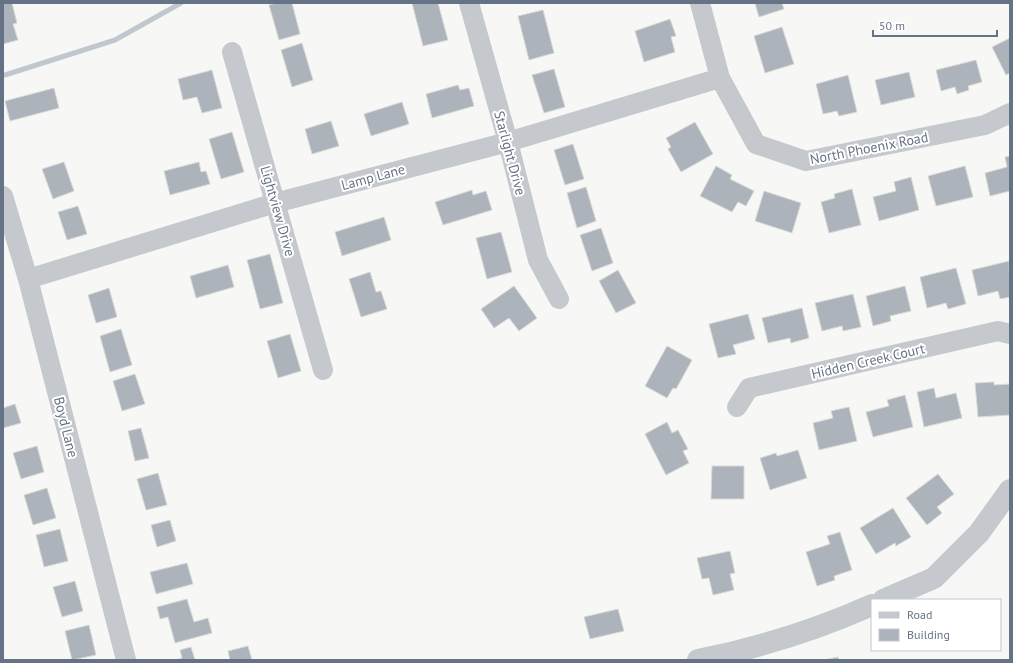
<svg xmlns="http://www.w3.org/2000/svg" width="1013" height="663" viewBox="0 0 1013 663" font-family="'PT Sans',sans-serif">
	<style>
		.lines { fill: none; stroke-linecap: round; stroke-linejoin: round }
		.stream { stroke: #c0c8ce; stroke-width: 5 }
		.building { fill: #adb3bb; stroke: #d9d9d7 }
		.minor { stroke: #c5c8cc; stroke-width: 20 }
		.tertiary { stroke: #c5c8cc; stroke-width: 22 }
		.labels { text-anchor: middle; stroke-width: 4; stroke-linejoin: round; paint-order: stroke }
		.street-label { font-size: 14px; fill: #667386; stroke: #fff }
	</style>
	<rect width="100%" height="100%" fill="#f7f8f5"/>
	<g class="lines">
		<!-- stream -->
		<path class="stream" d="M5,75L115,40L181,3"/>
	</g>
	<!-- building -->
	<path class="building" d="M3,3H12L17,23L13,24L18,40L3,44Z
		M276,3H292L300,34L279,40L269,5Z
		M412,3H438L448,40L423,46Z
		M755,3H782L784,9L759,17Z
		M543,10L554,53L529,60L518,16Z
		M670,19L676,36L671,37L675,52L644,62L635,31Z
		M782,27L794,64L765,73L754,36Z
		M1010,38V73L1006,75L992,47Z
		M302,43L313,80L292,87L281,50Z
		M976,60L982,82L968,86L969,90L957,94L955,87L941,91L936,70Z
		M554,69L565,107L544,113L532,75Z
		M212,70L222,108L202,113L197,97L183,100L178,79Z
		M909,72L915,97L881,105L875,80Z
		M848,75L857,112L839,116L837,111L823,114L816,84Z
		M458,85L460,90L469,88L474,106L432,118L426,94Z
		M54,88L59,108L10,121L5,101Z
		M402,102L409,124L371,136L364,114Z
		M331,121L339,146L312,154L305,129Z
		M695,122L713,154L681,172L668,149L671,147L666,138Z
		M232,132L244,172L221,179L209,139Z
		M573,144L584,179L565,185L554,150Z
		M1010,156V191L990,196L985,173L1007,167L1005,157Z
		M64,162L74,191L53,199L42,169Z
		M199,162L201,172L206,171L210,184L170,195L164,171Z
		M716,166L732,175L730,179L754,191L746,206L738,202L732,212L700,196Z
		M965,166L973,197L936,206L928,176Z
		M911,177L919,210L879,221L873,197L896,191L894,182Z
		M586,187L596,221L577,228L567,193Z
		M852,189L861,225L829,233L821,202L835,198L834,194Z
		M472,190L473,195L486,191L492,210L443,225L435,202Z
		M764,191L801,203L792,233L755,221Z
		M78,206L87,234L67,240L58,212Z
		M384,217L391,240L342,256L335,232Z
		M601,228L613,263L592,271L580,235Z
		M501,232L512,272L487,279L476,238Z
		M270,254L283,303L260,309L247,260Z
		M1009,261L1010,297L1000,299L998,291L978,296L972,270Z
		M228,265L234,287L196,298L190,276Z
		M956,268L966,304L948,309L946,303L927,308L920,277Z
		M618,270L636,303L616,313L599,281Z
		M370,272L376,292L381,291L387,309L361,317L349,279Z
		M514,286L537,318L519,331L509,318L494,328L481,309Z
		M905,286L911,311L890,316L891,321L873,326L866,296Z
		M109,288L117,317L96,323L88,295Z
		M853,294L861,327L843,331L842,326L822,331L815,303Z
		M802,308L809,338L791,343L790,338L768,343L762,318Z
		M748,314L755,339L733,345L736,354L718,358L709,324Z
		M121,329L132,365L110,372L100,336Z
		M290,334L301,371L278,378L267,341Z
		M667,346L692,360L676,389L673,388L667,398L645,386Z
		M135,374L145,404L122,411L113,381Z
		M994,382V385L1010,384V415L978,417L975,383Z
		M934,388L936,398L956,393L962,418L924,427L917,392Z
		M905,395L913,427L873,437L866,412L889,406L887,400Z
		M15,404L21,423L3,428V408Z
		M849,407L857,441L819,450L813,423L833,418L831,411Z
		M667,422L672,433L678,430L688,449L683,451L689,463L666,475L645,434Z
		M141,428L149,458L135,461L128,431Z
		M37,446L44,472L21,479L13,453Z
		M798,450L807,478L770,490L760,458L776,453L777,456Z
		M712,466H744V499H711Z
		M158,473L167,505L146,510L137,479Z
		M938,474L954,494L937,507L942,513L927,525L906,498Z
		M47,488L56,518L33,525L24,495Z
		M893,508L911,537L896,546L895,543L876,554L860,528Z
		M170,520L176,541L157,547L151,525Z
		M60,529L68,561L44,567L36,535Z
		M840,532L852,570L834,576L835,580L817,586L806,552L830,544L827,536Z
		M730,551L735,573L730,574L734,590L713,595L709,578L702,579L697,558Z
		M187,563L193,584L156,594L150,572Z
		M75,581L83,611L62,617L53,587Z
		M187,599L194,622L208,618L212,633L175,643L168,617L160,619L157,607Z
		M618,609L624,631L590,639L584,617Z
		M89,625L96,655L72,660L65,631Z
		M248,646L252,660H230L228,651Z
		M191,647L195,660H176L182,658L180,650Z
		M838,657L839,660H824Z"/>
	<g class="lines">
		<!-- minor -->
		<path class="minor" d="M469,3L508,142L538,260L559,299
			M700,3L720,78L756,144L806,161L985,125L1010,113
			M232,52L323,370
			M3,196L28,279L126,660
			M28,279L275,203L508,142L720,78
			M737,407L749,388L998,331L1010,334"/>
		<!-- tertiary -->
		<path class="tertiary" d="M883,600L934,578L979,533L1010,490
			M698,660C758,648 816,630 872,605"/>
	</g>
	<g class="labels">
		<!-- street labels -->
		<g class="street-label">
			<text transform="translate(869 148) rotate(-11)" y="5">North Phoenix Road</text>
			<text transform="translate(510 153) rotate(75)" y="5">Starlight Drive</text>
			<text transform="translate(373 177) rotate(-15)" y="5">Lamp Lane</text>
			<text transform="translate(278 211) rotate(74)" y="5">Lightview Drive</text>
			<text transform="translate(868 361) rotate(-13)" y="5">Hidden Creek Court</text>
			<text transform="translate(66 427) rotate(76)" y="5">Boyd Lane</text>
		</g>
	</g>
	<!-- border -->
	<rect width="1013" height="663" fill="none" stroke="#667386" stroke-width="8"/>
	<!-- legend -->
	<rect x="871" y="599" width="130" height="52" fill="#ffffff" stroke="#c2c7cf"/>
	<rect x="879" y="612" width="20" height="6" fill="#c5c8cc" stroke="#c2c7cf"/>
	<text x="907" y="619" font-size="12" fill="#667386">Road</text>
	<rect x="879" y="629" width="20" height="12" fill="#adb3bb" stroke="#c2c7cf"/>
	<text x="907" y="639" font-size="12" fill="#667386">Building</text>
	<!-- scale -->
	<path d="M873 30v6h124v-6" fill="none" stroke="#667386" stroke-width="2"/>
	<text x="879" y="30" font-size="12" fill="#667386" stroke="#ffffff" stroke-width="3" paint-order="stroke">50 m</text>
</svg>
